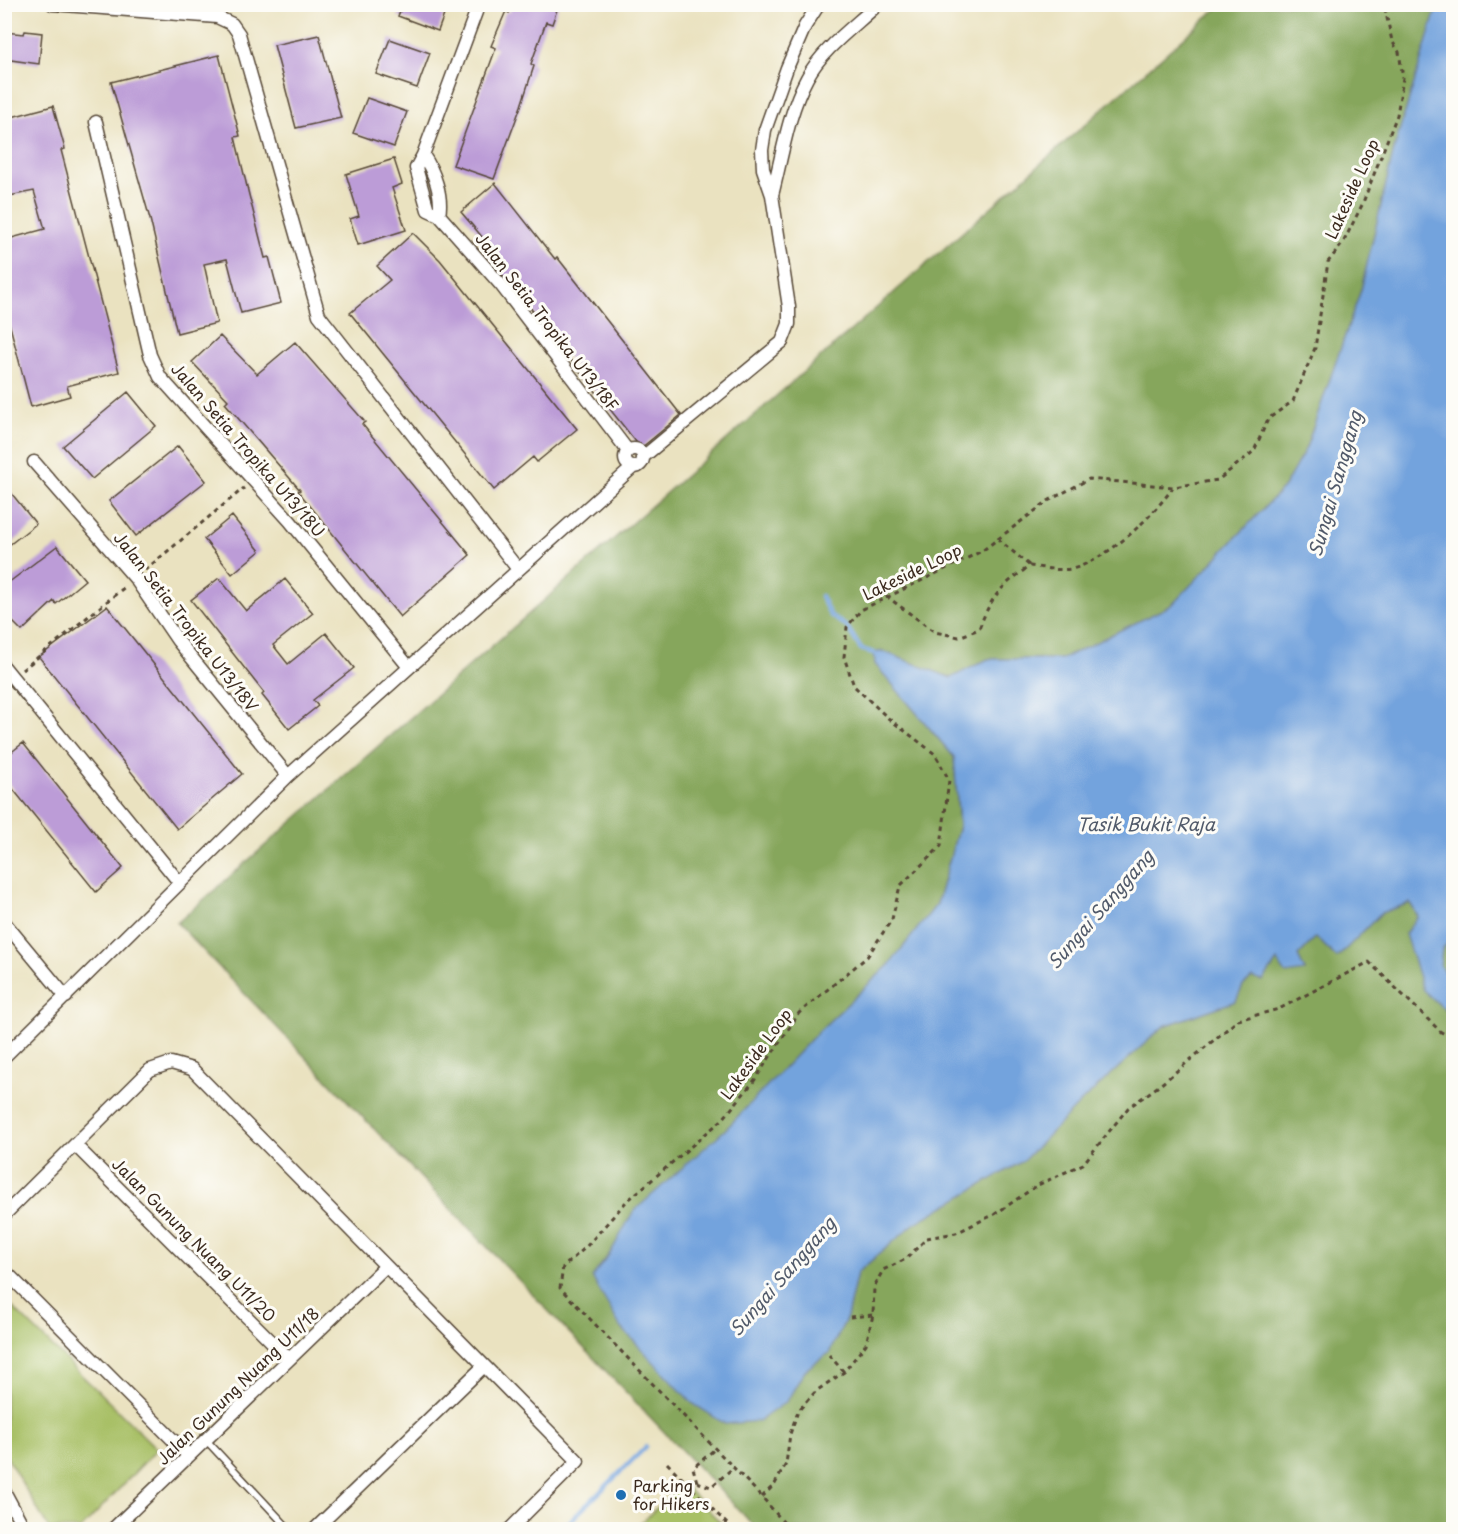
<svg xmlns="http://www.w3.org/2000/svg" width="1458" height="1534" viewBox="0 0 1458 1534" font-family="'Playpen Sans',sans-serif">
	<style>
		.green { fill: #a8c066; stroke: #727542; stroke-width: 1.5 }
		.forest { fill: #86a65b; stroke: #60683c; stroke-width: 1.5 }
		.water { fill: #73a3dd; stroke: #57667e; stroke-width: 1.5 }
		.lines { fill: none; stroke-linecap: round; stroke-linejoin: round }
		.stream { stroke: #73a3dd; stroke-width: 4.5 }
		.building { fill: #bc9cd7 }
		.lane-casing { stroke: #554636; stroke-width: 9 }
		.street-casing { stroke: #554636; stroke-width: 15 }
		.path { stroke: #554636; stroke-width: 3; stroke-dasharray: 4.5 4.5; stroke-linecap: butt }
		.lane { stroke: #fff; stroke-width: 6 }
		.street { stroke: #fff; stroke-width: 12 }
		.poi-dot { fill: #1f6fb2; stroke: #fdfcf7; stroke-width: 2 }
		.labels { text-anchor: middle; stroke-width: 6; stroke-linejoin: round; paint-order: stroke }
		.street-label { font-size: 16px; fill: #3b2a1e; stroke: #fdfcf7 }
		.poi-label { font-size: 16px; fill: #3b2a1e; stroke: #fdfcf7; text-anchor: start }
		.water-label { font-size: 18px; font-style: italic; fill: #515a6a; stroke: #fdfcf7 }
	</style>
	<rect width="100%" height="100%" fill="#fdfcf7"/>
	<filter id="ink" filterUnits="userSpaceOnUse"><feTurbulence type="fractalNoise" baseFrequency=".0167" numOctaves="2"/><feDisplacementMap in="SourceGraphic" scale="12" xChannelSelector="R" yChannelSelector="G"/><feConvolveMatrix kernelMatrix="1 2 1 2 8 2 1 2 1" color-interpolation-filters="sRGB"/></filter>
	<filter id="wash" filterUnits="userSpaceOnUse"><feTurbulence type="fractalNoise" baseFrequency=".008" numOctaves="4" result="noise"/><feDisplacementMap in="SourceGraphic" scale="24" xChannelSelector="R" yChannelSelector="G"/><feGaussianBlur stdDeviation="1.35" result="paint"/><feColorMatrix in="noise" values="0 0 0 0 0 0 0 0 0 0 0 0 0 0 0 0 0 1.4 0 .05"/><feComposite in="paint" operator="in"/></filter>
	<g filter="url(#wash)">
		<rect width="100%" height="100%" fill="#eae2c0"/>
		<!-- green -->
		<path class="green" d="M5,1300L157,1449L81,1529H49L5,1454Z
			M682,1483L727,1529H635Z"/>
		<!-- forest -->
		<path class="forest" d="M1221,5H1438L1395,146L1361,290L1306,448L1284,487L1172,605L1062,659H988L951,678L882,651L875,664L954,757L959,826L937,904L889,965L819,1031L727,1128L611,1252L592,1277L787,1401L805,1370L829,1353L847,1317L857,1273L915,1223L1023,1161L1084,1099L1164,1026L1236,1001L1243,986L1252,978L1263,980L1277,961L1305,971L1298,956L1316,937L1337,958L1381,913L1410,903L1418,916L1423,989L1453,1017V1529H757L177,923Z
			M1453,936V984L1440,966L1442,949Z"/>
		<!-- water -->
		<path class="water" d="M1438,4L1454,5V936L1442,949L1440,966L1453,984V1017L1423,990L1405,934L1418,916L1410,903L1381,913L1337,958L1316,937L1298,956L1305,971L1286,974L1277,961L1263,981L1252,978L1243,986L1236,1001L1164,1026L1084,1099L1023,1161L915,1223L857,1273L847,1317L829,1353L805,1370L787,1401L759,1421L725,1424L692,1403L620,1326L592,1277L611,1252L633,1212L727,1128L819,1031L889,965L937,904L959,826L954,757L875,664L874,653L882,651L951,678L988,659H1062L1172,605L1284,487L1306,448L1361,290L1395,146Z"/>
		<g class="lines">
			<!-- stream -->
			<path class="stream" d="M821,596L830,615L847,627L861,649L874,653
				M561,1530L646,1447"/>
		</g>
		<g id="blocks">
			<!-- building -->
			<path class="building" d="M403,4H448L438,31L398,16Z
				M513,4H559L552,24L546,22L531,64L534,66L521,106L494,179L453,165L496,48L491,46L506,11L509,13Z
				M25,31L42,33L39,64L4,59V32L24,34Z
				M319,35L341,118L296,128L274,45Z
				M390,39L430,53L417,88L376,74Z
				M219,55L240,136L235,137L249,195L265,258L269,257L281,303L241,313L227,259L204,264L217,323L177,333L150,219L111,82Z
				M367,98L407,112L394,147L353,133Z
				M53,106L65,149L61,150L119,372L67,386L70,396L31,407L4,303V240L45,229L34,191L4,197V119Z
				M394,159L402,184L392,188L406,230L358,245L350,219L359,216L346,174Z
				M495,183L555,259L557,257L681,415L641,448L544,327L515,286L513,288L483,251L489,245L461,212Z
				M413,233L440,260L577,429L537,462L533,457L494,490L350,313L390,280L377,266Z
				M220,336L257,374L295,342L365,422L362,424L470,555L400,617L298,491L300,490L225,403L228,400L192,362Z
				M128,392L156,426L92,479L63,446Z
				M178,446L206,481L136,536L109,501Z
				M4,484L36,524L4,549Z
				M232,516L260,551L232,574L204,539Z
				M57,546L85,580L56,604L54,601L22,631L4,613V586Z
				M219,578L246,611L285,579L313,613L273,645L288,664L326,633L354,668L313,700L318,706L289,729L262,695L264,693L191,600Z
				M107,606L242,774L177,829L39,657Z
				M23,743L123,868L96,892L4,778V758Z"/>
		</g>
	</g>
	<g filter="url(#ink)">
		<use href="#blocks" fill-opacity="0" stroke="#554636" stroke-width="1.5"/>
		<g class="lines">
			<defs>
				<path id="lane" d="M206,1440L290,1530"/>
				<path id="street" d="M52,4L217,17L232,24L239,34L319,315L517,568
					M96,122L150,355L160,377L290,521L408,666
					M423,155L479,4
					M423,155C434,171 443,196 439,215L428,210L416,168Z
					M772,195C782,157 788,113 807,78C822,49 855,26 878,4
					M439,215L501,285L628,451
					M625 458a9 9 0 1 1 18 0a9 9 0 1 1-18 0Z
					M643,457L782,342L789,324V307L772,195L763,169L762,150L765,130L787,68L805,26L819,4
					M34,462L135,578L178,641L288,776
					M4,667L179,882
					M4,922L66,997
					M4,1057L288,776L632,468
					M75,1145L289,1359
					M4,1215L150,1070L171,1063L192,1069L578,1461L509,1530
					M4,1270L189,1456
					M4,1491L25,1530
					M112,1530L386,1266
					M314,1530L484,1366"/>
			</defs>
			<!-- lane casing -->
			<use href="#lane" class="lane-casing"/>
			<!-- street casing -->
			<use href="#street" class="street-casing"/>
			<!-- path -->
			<path class="path" d="M998,539L1030,566
				M145,570L244,488
				M886,596L935,632L959,637L979,629C991,596 1002,585 1030,566C1046,568 1066,573 1081,566C1118,550 1149,519 1173,488
				M22,670L126,586
				M850,1317L873,1315
				M829,1355L844,1372
				M667,1463L733,1530
				M697,1482L711,1487L734,1467
				M689,1485L697,1482L693,1468L716,1448
				M762,1497L775,1484L786,1464L790,1434L798,1411L816,1391L844,1372L866,1344L873,1315L874,1287L883,1270L906,1259L927,1238L956,1233L995,1214L1038,1185L1083,1164L1128,1108L1160,1085L1238,1020L1279,1009L1369,962L1441,1032L1454,1039
				M790,1530L762,1497L560,1288L563,1267L586,1247L626,1202L723,1119L754,1081L799,1013L867,957L892,919L900,886L941,846L949,780L935,754L888,718L854,686L844,657L847,627L861,610L982,551L1048,501L1089,479L1173,487L1218,480L1254,451L1268,419L1293,401L1315,348L1328,262L1343,243L1362,205L1397,115L1403,78L1399,52L1392,41L1384,4"/>
			<!-- lane -->
			<use href="#lane" class="lane"/>
			<!-- street -->
			<use href="#street" class="street"/>
		</g>
	</g>
	<!-- markers -->
	<circle class="poi-dot" cx="621" cy="1495" r="6"/>
	<g class="labels">
		<!-- street labels -->
		<g class="street-label">
			<text transform="translate(1352 189) rotate(-66)" y="6">Lakeside Loop</text>
			<text transform="translate(547 322) rotate(52)" y="6">Jalan Setia Tropika U13/18F</text>
			<text transform="translate(248 450) rotate(49)" y="6">Jalan Setia Tropika U13/18U</text>
			<text transform="translate(912 572) rotate(-26)" y="6">Lakeside Loop</text>
			<text transform="translate(186 622) rotate(52)" y="6">Jalan Setia Tropika U13/18V</text>
			<text transform="translate(756 1054) rotate(-54)" y="6">Lakeside Loop</text>
			<text transform="translate(194 1240) rotate(45)" y="6">Jalan Gunung Nuang U11/20</text>
			<text transform="translate(238 1386) rotate(-44)" y="6">Jalan Gunung Nuang U11/18</text>
		</g>
		<!-- poi labels -->
		<g class="poi-label">
			<text x="633" y="1492">Parking<tspan x="633" dy="18">for Hikers</tspan></text>
		</g>
		<!-- water labels -->
		<g class="water-label">
			<text transform="translate(1336 484) rotate(-74)" y="6">Sungai Sanggang</text>
			<text x="1146" y="831">Tasik Bukit Raja</text>
			<text transform="translate(1101 910) rotate(-49)" y="6">Sungai Sanggang</text>
			<text transform="translate(783 1277) rotate(-49)" y="6">Sungai Sanggang</text>
		</g>
	</g>
	<!-- margin -->
	<rect width="1458" height="1534" fill="none" stroke="#fdfcf7" stroke-width="24"/>
</svg>
